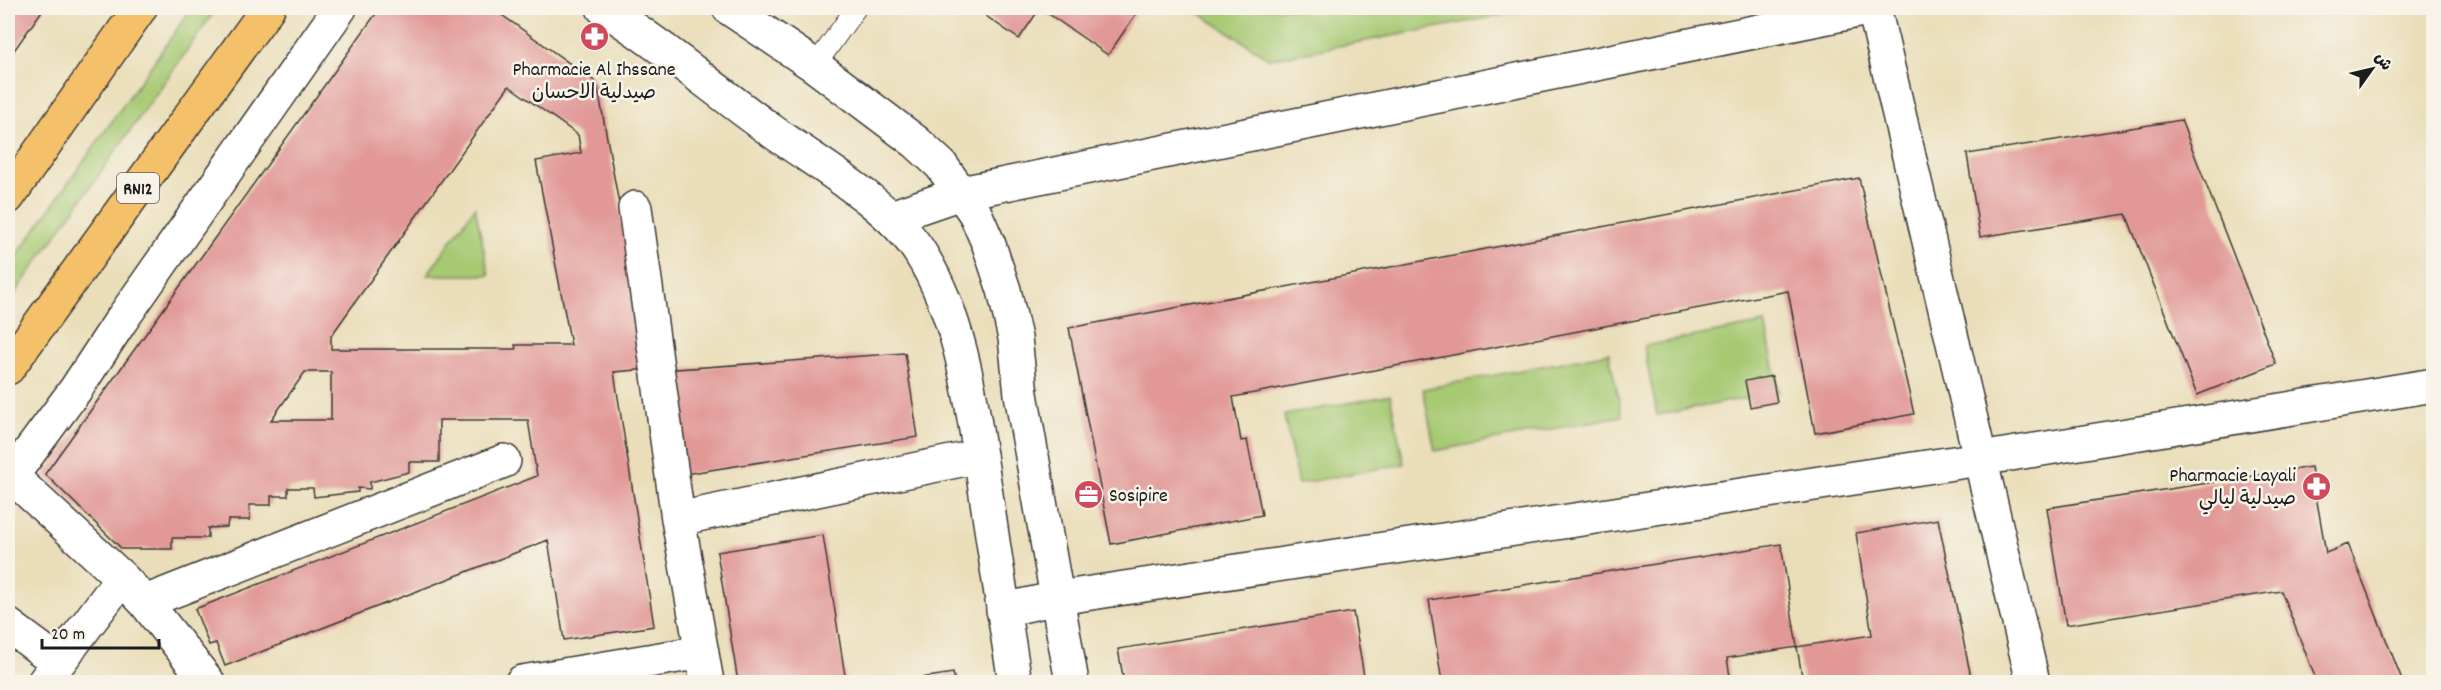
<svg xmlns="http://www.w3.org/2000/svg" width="2441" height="690" viewBox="0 0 2441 690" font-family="Dekko,'Playpen Sans Arabic',sans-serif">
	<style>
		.green { fill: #a6c972; stroke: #617247; stroke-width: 1.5 }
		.building { fill: #e19896; fill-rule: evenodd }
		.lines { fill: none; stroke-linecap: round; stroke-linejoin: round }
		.service-casing { stroke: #3b3934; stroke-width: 22 }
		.minor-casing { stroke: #3b3934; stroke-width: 36 }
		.tertiary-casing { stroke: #3b3934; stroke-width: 36 }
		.primary-casing { stroke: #3b3934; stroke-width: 36 }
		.service { stroke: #fff; stroke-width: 20 }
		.minor { stroke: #fff; stroke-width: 33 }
		.tertiary { stroke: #fff; stroke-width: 33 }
		.primary { stroke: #f4c16a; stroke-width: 33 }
		.labels { text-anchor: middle; stroke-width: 5; stroke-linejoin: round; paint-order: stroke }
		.shield { fill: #f7f3e8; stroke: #5e5c59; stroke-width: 1.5 }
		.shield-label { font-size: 18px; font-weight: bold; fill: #1c1c1c }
		.poi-label { font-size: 20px; fill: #1c1c1c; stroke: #f7f3e8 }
	</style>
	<rect width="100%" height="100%" fill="#f7f3e8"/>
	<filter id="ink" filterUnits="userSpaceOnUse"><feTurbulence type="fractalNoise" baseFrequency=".0167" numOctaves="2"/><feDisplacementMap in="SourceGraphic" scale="12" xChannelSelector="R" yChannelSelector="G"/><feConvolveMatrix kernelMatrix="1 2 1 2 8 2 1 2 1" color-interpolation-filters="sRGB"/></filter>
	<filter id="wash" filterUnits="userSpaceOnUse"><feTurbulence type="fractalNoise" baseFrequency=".008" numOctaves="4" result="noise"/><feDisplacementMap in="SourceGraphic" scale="24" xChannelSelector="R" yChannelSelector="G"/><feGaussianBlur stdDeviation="1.35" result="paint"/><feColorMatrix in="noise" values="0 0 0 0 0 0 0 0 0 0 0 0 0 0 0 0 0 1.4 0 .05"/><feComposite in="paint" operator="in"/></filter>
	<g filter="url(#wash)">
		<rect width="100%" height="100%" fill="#eadeba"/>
		<!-- green -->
		<path class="green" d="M192,8H217L8,303V268Z
			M1191,8H1540L1270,59Z
			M475,207L489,275H427Z
			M1765,323L1779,392L1657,415L1644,346Z
			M1609,353L1622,416L1435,451L1423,389Z
			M1390,395L1404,464L1298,484L1284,415Z"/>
		<g id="blocks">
			<!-- building -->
			<path class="building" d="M8,8H44L8,59Z
				M380,8H492L597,83L649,369L614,372L654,626L564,640L548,540L225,666L216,643L209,645L195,609L537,476L528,420H439V462H409V472L370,482V489L358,488V492L314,497L313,488H288V496H271V505H249L250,520H228L227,527L208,528V538H172V549H122L45,474ZM509,86L578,135L581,153L536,161L571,345H515L516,349H331V336ZM305,372H331V420H271Z
				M991,8H1127L1136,14L1108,55L1040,8L1019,39L986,16Z
				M2181,120L2276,364L2197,395L2126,214L1980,237L1967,154Z
				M1859,178L1914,414L1815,433L1788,291L1233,397L1241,441L1247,440L1262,515L1111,544L1069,328Z
				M905,353L918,437L679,475L662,370Z
				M1772,376L1777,402L1750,407L1745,381Z
				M2311,467L2326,553L2348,544L2403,682H2317L2281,591L2066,625L2047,508Z
				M1938,519L1972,682H1803L1797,647L1727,658L1731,682H1442L1429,600L1781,544L1797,647L1872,635L1856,533Z
				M823,535L846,682H738L717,552Z
				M1353,612L1365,682H1124L1118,649Z
				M953,673L955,682H902V681Z"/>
		</g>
	</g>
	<g filter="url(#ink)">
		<use href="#blocks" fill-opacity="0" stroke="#3b3934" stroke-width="1.5"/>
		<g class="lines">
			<defs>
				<path id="service" d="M815,66L856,8"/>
				<path id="minor" d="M1874,8L2033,682
					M635,208L678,519
					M891,217L961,193L1872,8
					M8,473L122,578L145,602L208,682
					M8,481L76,389L120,322L340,8
					M145,602L504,461
					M1003,610L1058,598L1980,459L2434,385
					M8,625L58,662
					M44,682L122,578
					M522,682L702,652
					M707,682L678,519L980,456"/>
				<path id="tertiary" d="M603,8C662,45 715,90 772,131C818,164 888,203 919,251C964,321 973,413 986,494C995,557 1005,620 1015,682
					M729,8L815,66L916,142L941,165L975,213L989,245L1004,290L1015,338L1021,394L1072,682"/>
				<path id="primary" d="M8,197L140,8
					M8,368L268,8"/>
			</defs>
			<!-- service casing -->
			<use href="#service" class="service-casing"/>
			<!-- minor casing -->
			<use href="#minor" class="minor-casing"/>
			<!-- tertiary casing -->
			<use href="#tertiary" class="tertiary-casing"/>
			<!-- primary casing -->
			<use href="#primary" class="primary-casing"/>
			<!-- service -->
			<use href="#service" class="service"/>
			<!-- minor -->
			<use href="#minor" class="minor"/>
			<!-- tertiary -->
			<use href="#tertiary" class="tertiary"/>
			<!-- primary -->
			<use href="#primary" class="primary"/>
		</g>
	</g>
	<!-- icons -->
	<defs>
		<symbol id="pharmacy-disc" viewBox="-11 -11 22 22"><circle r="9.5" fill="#d1495b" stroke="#f7f3e8"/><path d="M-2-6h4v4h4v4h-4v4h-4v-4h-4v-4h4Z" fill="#fff"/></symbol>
		<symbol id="office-disc" viewBox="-11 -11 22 22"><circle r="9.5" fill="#d1495b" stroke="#f7f3e8"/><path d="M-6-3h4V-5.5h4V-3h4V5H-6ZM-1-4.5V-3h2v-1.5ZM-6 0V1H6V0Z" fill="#fff"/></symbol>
	</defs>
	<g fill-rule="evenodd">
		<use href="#pharmacy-disc" x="578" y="20" width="33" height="33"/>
		<use href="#pharmacy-disc" x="2300" y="470" width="33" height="33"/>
		<use href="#office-disc" x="1072" y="478" width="33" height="33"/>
	</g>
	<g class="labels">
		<!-- shield labels -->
		<rect class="shield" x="117" y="173" width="42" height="30" rx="4.5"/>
		<g class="shield-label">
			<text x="138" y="194">RN12</text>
		</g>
		<!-- poi labels -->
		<g class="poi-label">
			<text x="594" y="75">Pharmacie Al Ihssane<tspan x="594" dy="23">صيدلية الاحسان</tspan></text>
			<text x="2296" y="481" text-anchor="end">Pharmacie Layali<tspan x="2296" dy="23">صيدلية ليالي</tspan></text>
			<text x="1109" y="501" text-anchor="start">Sosipire</text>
		</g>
	</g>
	<!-- margin -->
	<rect width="2441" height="690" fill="none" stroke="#f7f3e8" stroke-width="30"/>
	<!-- north arrow -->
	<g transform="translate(2372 69) rotate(56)" stroke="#f7f3e8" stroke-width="4.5" paint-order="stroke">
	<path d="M0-4.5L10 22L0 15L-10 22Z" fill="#1c1c1c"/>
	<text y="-9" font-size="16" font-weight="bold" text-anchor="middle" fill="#1c1c1c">ش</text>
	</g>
	<!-- scale -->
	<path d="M42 639v9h117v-9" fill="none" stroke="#1c1c1c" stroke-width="3"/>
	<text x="51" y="639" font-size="18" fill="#1c1c1c" stroke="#f7f3e8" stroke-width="4.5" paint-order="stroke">20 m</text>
</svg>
